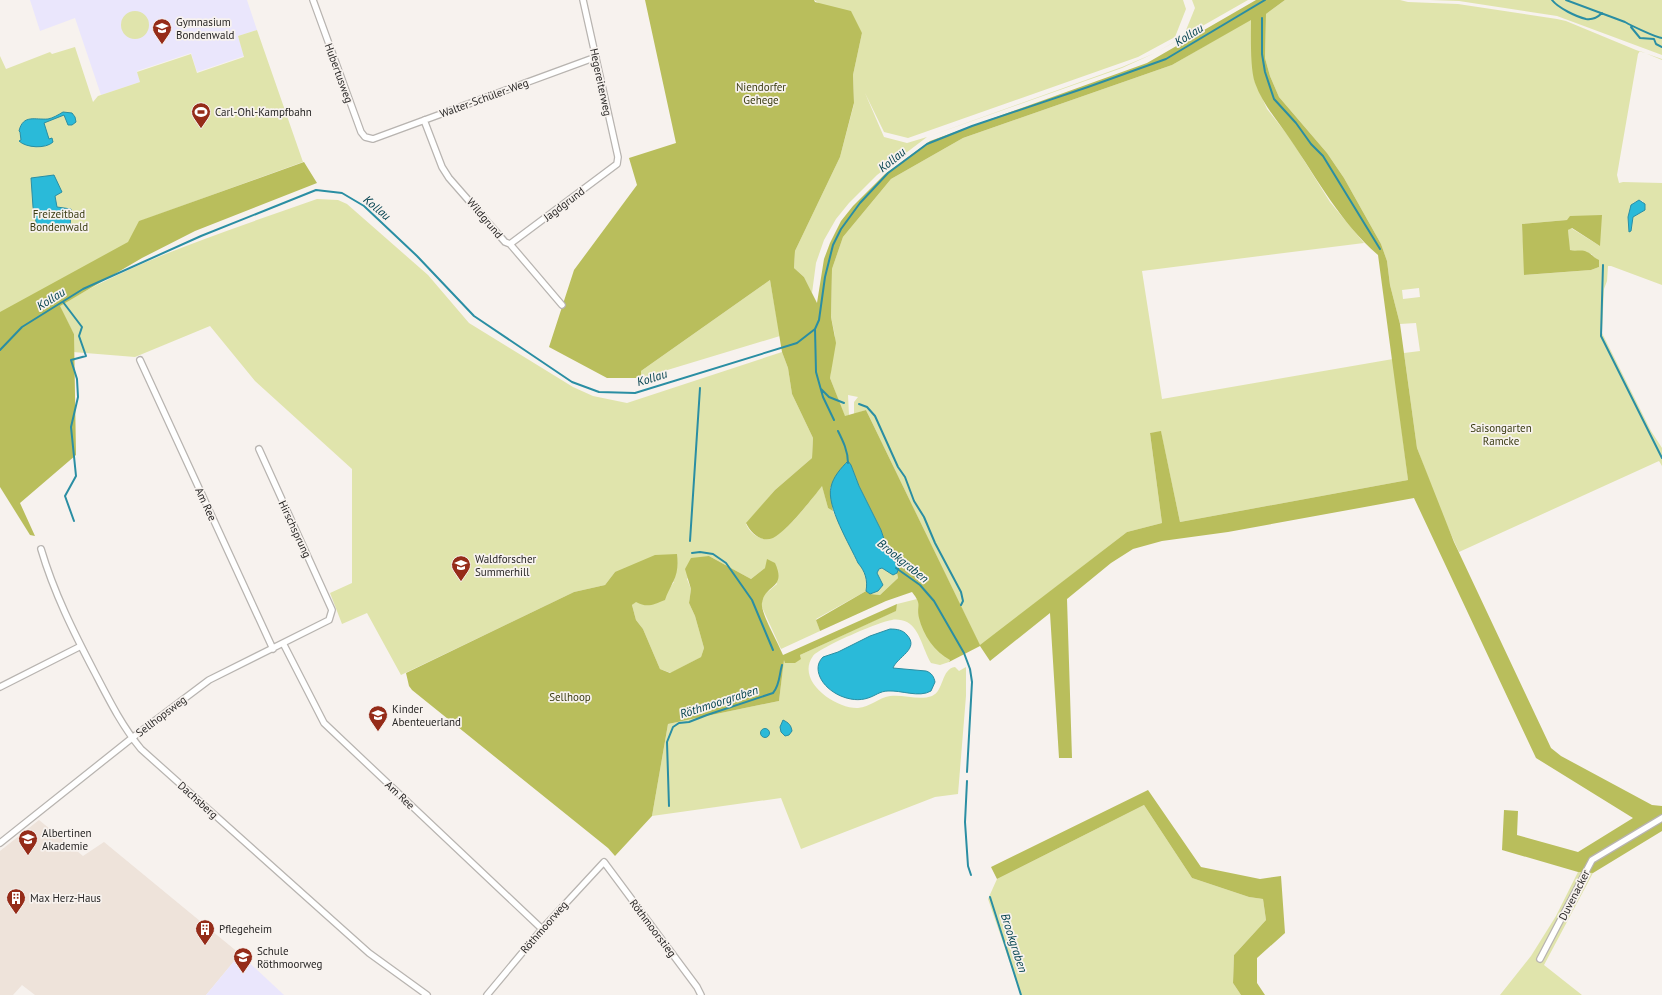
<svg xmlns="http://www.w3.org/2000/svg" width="1662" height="995" viewBox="0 0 1662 995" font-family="'PT Sans',sans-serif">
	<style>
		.built { fill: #eee3da }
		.education { fill: #eae6fc }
		.green { fill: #e0e4ac; fill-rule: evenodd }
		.forest { fill: #b9be5c; fill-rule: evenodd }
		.water { fill: #2abad9; stroke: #2a8ea3 }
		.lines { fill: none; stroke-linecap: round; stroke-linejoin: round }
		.stream { stroke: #2a8ea3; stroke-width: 2 }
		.street-casing { stroke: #b8b4b0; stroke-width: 8 }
		.street { stroke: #fff; stroke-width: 5.5 }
		.labels { text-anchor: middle; stroke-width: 3.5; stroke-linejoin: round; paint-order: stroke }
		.poi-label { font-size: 11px; fill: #292726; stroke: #f7f2ee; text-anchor: start }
		.street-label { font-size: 11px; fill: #292726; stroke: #f7f2ee }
		.park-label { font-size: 11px; fill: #3b3d13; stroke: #f7f2ee }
		.water-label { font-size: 12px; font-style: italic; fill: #03424f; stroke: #f7f2ee }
	</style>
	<rect width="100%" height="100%" fill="#f7f2ee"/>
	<!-- built -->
	<path class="built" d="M39,820L83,856L104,842L240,954L206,995H35L22,985L13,995H0V851Z"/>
	<!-- education -->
	<path class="education" d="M30,0H247L257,30L238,36L244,56L197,72L191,53L137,71L140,82L101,95L75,18L40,31Z
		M240,954L284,995H206Z"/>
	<!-- green -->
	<path class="green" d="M814,0H1183L1186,9L1175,37L1138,57L908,138L884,132L865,93L884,137L907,143L927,137L1122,67L1155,53L1180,39L1184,35L1195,8L1192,0H1248L1155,53L1122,68L927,137L877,175L849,203L836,219L824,240L816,263L812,293L804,277L794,268L795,251L840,157L854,104L853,75L862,33Z
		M1285,0H1400L1408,2L1458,4L1557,19L1566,21L1636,50L1662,59V60L1640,51L1638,54L1617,175L1619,183L1623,182L1662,183V285L1611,266H1608L1607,281L1604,289L1602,333L1651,431L1662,448V466L1659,461L1459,552L1440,510L1417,448L1404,353L1420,351L1416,323L1400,324L1390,285L1387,261L1381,244L1344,178L1327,153L1279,97L1270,76L1265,58L1266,14ZM1639,200L1643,201L1642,212L1633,217L1632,225L1633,203ZM1567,220L1600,246L1571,228L1568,230L1569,248L1571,251C1585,252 1595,250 1599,267L1591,270L1525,275L1522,224ZM1419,288L1420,297L1403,299L1402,290Z
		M1430,0H1662V55L1557,16L1459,1Z
		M121 25a14 14 0 1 1 28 0a14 14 0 1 1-28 0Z
		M1251,19L1255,82L1267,109L1290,138L1330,202L1364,243L1142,271L1162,399L1393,359L1408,480L1180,522L1161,432L1150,433L1162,523L1127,532L980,646L866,410L854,414V402L858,397L848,395L849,415L845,417L830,378L835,336L831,317L832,269L843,237L891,179L963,138L1172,65Z
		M257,30L303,162L143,220L153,248L0,335V56L6,69L50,52L52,54L75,47L93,102L98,96L140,82L137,72L191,54L197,73L244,57L238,36Z
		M317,199L338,200L347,204L428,275L469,323L573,387L593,396L627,403L782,352L788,368L792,394L813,438L812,458L775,490L746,524C750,533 759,541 770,538C785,535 813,498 822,485L828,508L833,511L858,563C865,571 868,580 866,591L816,619L820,631L781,649L761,605L764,595L777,584L765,568L751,579L709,556L687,579L691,589L689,603L695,616L704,648L701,657L671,673L660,669L643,629L636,620L632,605L635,602L667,592L674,582L615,572L605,585L574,592L401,675L367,613L342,624L330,593L352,583V469L255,381L210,326L135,357L73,352L74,334L59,306C139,258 230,230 317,199Z
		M770,280L780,336L641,378V371Z
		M882,568L893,574L897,573L898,578L880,595L870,594L878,591L881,581L877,573L880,569Z
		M917,599L919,602V607L950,660L949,662L940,665L931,663C923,650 920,629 907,622C903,620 896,619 892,620C880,621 819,648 813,656C795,681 836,709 858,708C870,707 878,698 890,696C903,694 919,701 932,696C944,691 941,669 955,667L959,671L966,667V696L958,794L935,797L801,849L781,798L652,816L668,724L779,701L784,659H801L800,655L895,611L897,604Z
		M1144,805L1192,878L1249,897L1263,899L1266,920L1234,955L1233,983L1241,995H1021L988,899L997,879Z
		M1578,872L1593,873L1544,965L1582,995H1500L1531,956L1556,916Z"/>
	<!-- forest -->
	<path class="forest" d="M645,0H814L815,2L851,11L862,33L853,75L854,103L840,157L795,251L794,268L804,277L817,303L824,259L830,243L841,221L853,206L885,174L930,141L1147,63L1256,0H1285L1266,14L1265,58L1270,76L1279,97L1327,153L1344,178L1381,244L1387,261L1390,285L1400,324L1417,448L1454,542L1551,748L1561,756L1652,805L1662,806V831L1593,873L1578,872L1502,850L1504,810L1518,811L1517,835L1578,852L1633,818L1536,758L1414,498L1228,532L1162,541L1133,549L1111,563L1067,599L1072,758H1059L1050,613L990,661L980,646L949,662L950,660C935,652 923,635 919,618C916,604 923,606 912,592L886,601L820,631L816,620L866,591L870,594L880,595L898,578L897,573L899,567L889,554L881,530L859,486L851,465L830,488L833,511L828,508L822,486C812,499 787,531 773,538C761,543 751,533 746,523L775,490L812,458L813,438L792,394L788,368L782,352L770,280L641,371V378H607L549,347L574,270L637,185L629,158L676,143ZM1251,20C1251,36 1250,69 1255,83C1263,105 1278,121 1290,139C1318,180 1340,222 1378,255L1408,480L1180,522L1161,431L1150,433L1162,523L1127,532L980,645L866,410L845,416L830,378L836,343L831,317L832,269L843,237L891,179L963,138L1172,65Z
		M304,162L317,183L195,231L142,258L60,306L74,334L76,455L20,503L35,536L30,535L0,487V312L128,242L139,221Z
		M1602,215L1600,246L1572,228L1568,230L1570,250C1575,252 1582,249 1587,252C1592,254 1594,258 1599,260V267L1591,270L1524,275L1522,224L1567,220L1570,216Z
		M677,554C678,564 678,573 673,582C670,589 667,593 665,600C653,605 647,608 636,602L632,605L636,620L643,629L660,669L670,673L701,657L704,648L695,616L689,603L691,589L685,569L691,558L709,556L751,579L765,568L767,559L775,563C787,589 765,584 762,603C760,612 779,644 783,655L897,604L896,611L800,655L801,659L795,663H785L784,660L779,701L668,724L652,816L615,856L608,848L412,690L409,686L406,673L574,592L605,585L615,572L655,555Z
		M1148,790L1201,867L1260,879L1281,876L1285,933L1257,958V983L1265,995H1241L1233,983L1234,955L1266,920L1263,899L1249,897L1192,878L1144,805L997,879L991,867Z"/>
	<!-- water -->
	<path class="water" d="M63,112L72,113L75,117L76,122L72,125H68L64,115L44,123L49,139L52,138L53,142C46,149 26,148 19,141L21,140L20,132L19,131C23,114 35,120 48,119C53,118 58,115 63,112Z
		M54,175L62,192L55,196L57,207L71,209L70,228L38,231L33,207L31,178Z
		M1639,200L1645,204V210L1633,217L1631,231L1629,232L1628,217L1631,205Z
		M848,461L851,465L859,486L881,530L889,554L899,567L897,573L893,575L882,568L879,569L877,573L883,585L878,591L870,594L866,591C868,580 865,571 858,563C850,545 826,506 831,487C833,477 841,468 848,461Z
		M890,629C897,629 903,630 907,635C920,649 897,657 893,668L926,671C932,673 934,677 935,682L931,691C919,698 901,690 888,691C880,691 875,696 868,698C851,704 827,693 820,677C817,670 817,663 823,657L838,652L870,636Z
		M783,720C789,723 791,725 792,731L789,735L785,736L781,732L780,727Z
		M760.5 733a4.5 4.5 0 1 1 9 0a4.5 4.5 0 1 1-9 0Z"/>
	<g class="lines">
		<!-- stream -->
		<path class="stream" d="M1552,0C1558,8 1577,17 1586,19C1592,20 1598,17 1602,13
			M1566,0L1625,22C1630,25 1657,38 1662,38
			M1262,18V54L1265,72L1274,99L1296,123L1311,144L1323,156L1380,249
			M1631,27L1640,38L1654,39L1656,44L1662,47
			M1603,265L1601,336L1662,458
			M63,302L82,327L79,336L86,356L71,360L77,379L78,397L71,427L76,476L65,496L74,521
			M815,329L816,372L823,397L834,420
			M0,350L22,327L83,289L201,236L316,190L342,193L364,206L417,256L474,316L572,382L599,392L635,393L797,343L815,329L819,320L825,277L833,245L841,229L860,203L888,173L927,144L972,126L1088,87L1166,59L1265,0
			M821,389L829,397L844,403
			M859,404L867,407L875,416L898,467L905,477L914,501L924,517L935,543L961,592L963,601L961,605
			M838,431C843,441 848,451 848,463
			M690,541L700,388
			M692,553L700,552L713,554L726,563L752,600L773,650
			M896,568L920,585L934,601L964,653L970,669L972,682L967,772
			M967,781L965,822L968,866L971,875
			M669,806L667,742L673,727L679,723L689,722L707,715L773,693C780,685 779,675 782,665
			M990,897L1021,995"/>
		<defs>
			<path id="street" d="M313,0L361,132L365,137L373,139L596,57
				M424,120L442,167L449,178L505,242L510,244L562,305
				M510,244L617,164L618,157L583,0
				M140,360L273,649
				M41,549C54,593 74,633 95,673C109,700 122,726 141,749L369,953L427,995
				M283,643L324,723L542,929
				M0,687L81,646
				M0,843L132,738L209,680L329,620L332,610L259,449
				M1540,959L1592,860L1662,818
				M487,995L542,929L604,862L697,987L701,995"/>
		</defs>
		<!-- street casing -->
		<use href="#street" class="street-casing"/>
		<!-- street -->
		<use href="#street" class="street"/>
	</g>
	<!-- icons -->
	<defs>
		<symbol id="school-pin" viewBox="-11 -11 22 30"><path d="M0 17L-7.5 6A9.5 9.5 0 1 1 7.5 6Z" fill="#952c19" stroke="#f7f2ee"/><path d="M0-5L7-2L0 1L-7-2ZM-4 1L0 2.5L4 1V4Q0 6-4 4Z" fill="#fff"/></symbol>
		<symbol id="stadium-pin" viewBox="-11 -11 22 30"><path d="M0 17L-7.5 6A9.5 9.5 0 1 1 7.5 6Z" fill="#952c19" stroke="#f7f2ee"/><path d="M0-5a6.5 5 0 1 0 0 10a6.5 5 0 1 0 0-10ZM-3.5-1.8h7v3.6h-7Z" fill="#fff"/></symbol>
		<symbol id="university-pin" viewBox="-11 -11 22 30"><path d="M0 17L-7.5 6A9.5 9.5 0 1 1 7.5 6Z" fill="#952c19" stroke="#f7f2ee"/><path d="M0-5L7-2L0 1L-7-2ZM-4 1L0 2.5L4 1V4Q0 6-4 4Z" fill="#fff"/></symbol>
		<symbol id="building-pin" viewBox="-11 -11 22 30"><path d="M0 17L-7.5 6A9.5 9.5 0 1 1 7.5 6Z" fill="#952c19" stroke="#f7f2ee"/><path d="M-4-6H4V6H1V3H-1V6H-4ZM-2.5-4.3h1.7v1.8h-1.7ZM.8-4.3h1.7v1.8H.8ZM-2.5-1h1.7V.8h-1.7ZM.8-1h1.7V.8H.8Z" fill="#fff"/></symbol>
	</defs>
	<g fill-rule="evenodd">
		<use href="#school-pin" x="151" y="17" width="22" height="30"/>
		<use href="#stadium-pin" x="190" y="101" width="22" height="30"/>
		<use href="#school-pin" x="450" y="554" width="22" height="30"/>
		<use href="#school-pin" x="367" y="704" width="22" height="30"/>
		<use href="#university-pin" x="17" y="828" width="22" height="30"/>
		<use href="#building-pin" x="5" y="887" width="22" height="30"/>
		<use href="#building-pin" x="194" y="918" width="22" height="30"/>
		<use href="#school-pin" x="232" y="946" width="22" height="30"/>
	</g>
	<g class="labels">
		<!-- poi labels -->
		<g class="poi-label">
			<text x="176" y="26">Gymnasium<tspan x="176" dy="13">Bondenwald</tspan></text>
			<text x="215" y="116">Carl-Ohl-Kampfbahn</text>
			<text x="475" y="563">Waldforscher<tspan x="475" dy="13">Summerhill</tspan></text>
			<text x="392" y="713">Kinder<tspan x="392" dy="13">Abenteuerland</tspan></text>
			<text x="42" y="837">Albertinen<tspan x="42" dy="13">Akademie</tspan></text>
			<text x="30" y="902">Max Herz-Haus</text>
			<text x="219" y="933">Pflegeheim</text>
			<text x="257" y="955">Schule<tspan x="257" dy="13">Röthmoorweg</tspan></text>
		</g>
		<!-- street labels -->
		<g class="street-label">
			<text transform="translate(339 73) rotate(70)" y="4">Hubertusweg</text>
			<text transform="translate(601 82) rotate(78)" y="4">Hegereiterweg</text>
			<text transform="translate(484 98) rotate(-20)" y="4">Walter-Schüler-Weg</text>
			<text transform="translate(564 204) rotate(-37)" y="4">Jagdgrund</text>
			<text transform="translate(485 218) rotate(50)" y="4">Wildgrund</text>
			<text transform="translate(206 504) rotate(65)" y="4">Am Ree</text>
			<text transform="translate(295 529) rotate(65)" y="4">Hirschsprung</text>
			<text transform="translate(161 716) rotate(-37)" y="4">Sellhopsweg</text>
			<text transform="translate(400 795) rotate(43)" y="4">Am Ree</text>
			<text transform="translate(198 800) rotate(42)" y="4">Dachsberg</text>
			<text transform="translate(1574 895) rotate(-63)" y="4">Duvenacker</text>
			<text transform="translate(544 927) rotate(-49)" y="4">Röthmoorweg</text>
			<text transform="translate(653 928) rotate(53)" y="4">Röthmoorstieg</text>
		</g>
		<!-- park labels -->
		<g class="park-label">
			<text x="761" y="91">Niendorfer<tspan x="761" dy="13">Gehege</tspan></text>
			<text x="59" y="218">Freizeitbad<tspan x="59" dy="13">Bondenwald</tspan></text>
			<text x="1501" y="432">Saisongarten<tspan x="1501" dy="13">Ramcke</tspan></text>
			<text x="570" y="701">Sellhoop</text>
		</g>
		<!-- water labels -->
		<g class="water-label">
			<text transform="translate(1189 35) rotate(-31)" y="4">Kollau</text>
			<text transform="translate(892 160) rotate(-39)" y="4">Kollau</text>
			<text transform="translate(377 208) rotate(40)" y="4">Kollau</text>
			<text transform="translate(51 299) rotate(-32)" y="4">Kollau</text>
			<text transform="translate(652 378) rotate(-17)" y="4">Kollau</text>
			<text transform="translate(903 561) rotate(39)" y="4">Brookgraben</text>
			<text transform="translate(719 702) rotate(-18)" y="4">Röthmoorgraben</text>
			<text transform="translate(1014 943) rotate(72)" y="4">Brookgraben</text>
		</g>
	</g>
</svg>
